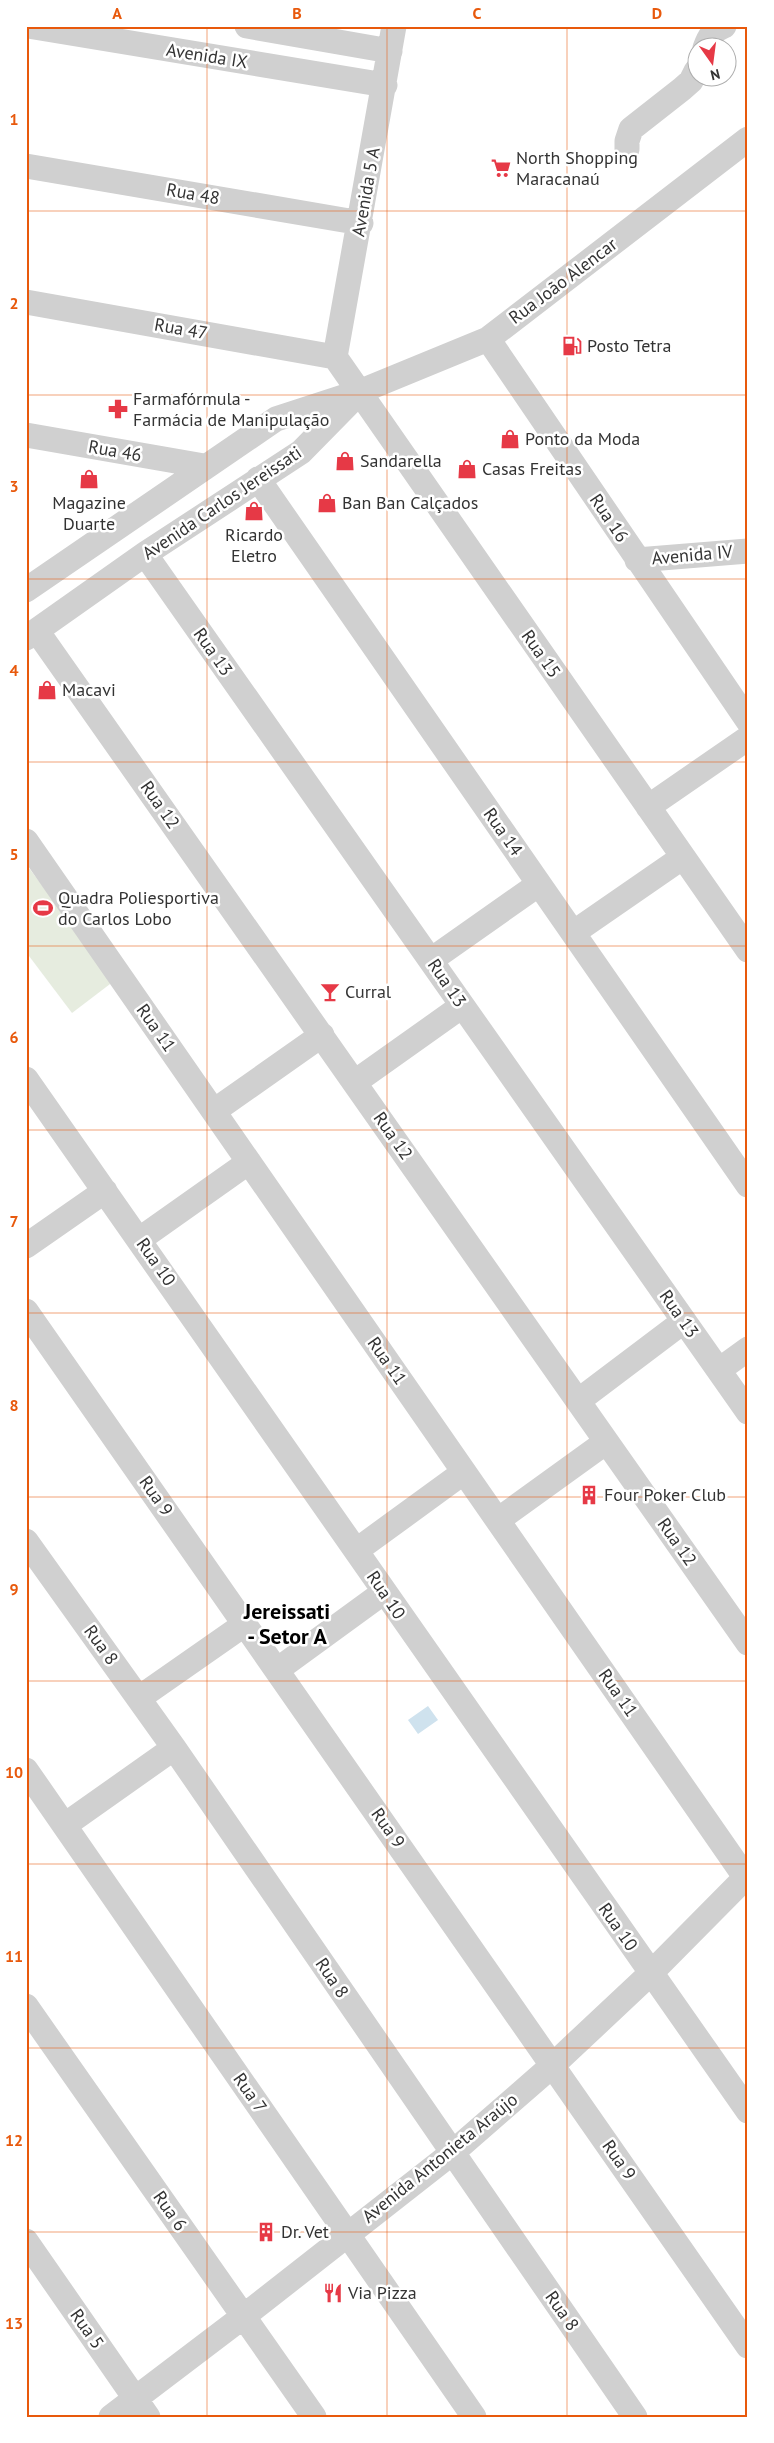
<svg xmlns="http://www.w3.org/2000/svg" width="774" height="2443" viewBox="0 0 774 2443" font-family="'PT Sans',sans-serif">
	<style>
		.green { fill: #e6ecdf }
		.water { fill: #cfe2ee }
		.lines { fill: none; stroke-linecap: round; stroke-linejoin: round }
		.minor { stroke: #d0d0d0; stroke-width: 25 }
		.grid { fill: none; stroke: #e8590c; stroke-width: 1; stroke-opacity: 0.55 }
		.labels { text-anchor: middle; stroke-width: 5; stroke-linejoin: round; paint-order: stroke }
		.street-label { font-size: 18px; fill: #333; stroke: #fff }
		.poi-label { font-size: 18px; fill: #333; stroke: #fff; text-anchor: start }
		.district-label { font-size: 22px; font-weight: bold; fill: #000; stroke: #fff }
		.neatline { fill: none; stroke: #e8590c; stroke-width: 2 }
		.grid-label { font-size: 16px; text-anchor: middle; font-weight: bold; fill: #e8590c }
	</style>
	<rect width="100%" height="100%" fill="#fff"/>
	<!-- green -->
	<path class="green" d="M26,864L114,981L72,1013L26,952Z"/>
	<!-- water -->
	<path class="water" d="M428,1706L438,1720L418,1734L408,1720Z"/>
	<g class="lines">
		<!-- minor -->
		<path class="minor" d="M28,26L385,85
			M247,26L390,51
			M705,48C709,37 713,30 724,26
			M627,149V141L631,129L682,89L691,81L696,71
			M26,166L361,223
			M26,302L335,357
			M488,339L748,721
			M335,357L748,950
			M335,357L394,26
			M26,435L204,466
			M258,479L748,1185
			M145,554L748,1412
			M637,560L748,551
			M26,590L276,419L359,392L488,339L748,139
			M37,631L748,1643
			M26,638L145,554L301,452L358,394
			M648,807L748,738
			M26,841L748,1881
			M573,933L683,857
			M431,960L539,884
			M26,1079L748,2111
			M355,1082L462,1006
			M214,1111L322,1035
			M140,1239L249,1162
			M26,1246L105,1191
			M26,1311L748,2346
			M719,1370L748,1349
			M578,1401L684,1321
			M498,1520L606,1442
			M26,1541L174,1748L635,2417
			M357,1550L464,1472
			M277,1670L384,1592
			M139,1698L245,1624
			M26,1770L474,2417
			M65,1825L174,1748
			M26,2006L314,2417
			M26,2241L148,2417
			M111,2417L244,2316L452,2153L553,2065L651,1973L748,1875"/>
	</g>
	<!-- grid -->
	<path class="grid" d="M207,26V2417M387,26V2417M567,26V2417M26,211H748M26,395H748M26,579H748M26,762H748M26,946H748M26,1130H748M26,1313H748M26,1497H748M26,1681H748M26,1864H748M26,2048H748M26,2232H748"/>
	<!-- icons -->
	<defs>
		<symbol id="supermarket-bare" viewBox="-9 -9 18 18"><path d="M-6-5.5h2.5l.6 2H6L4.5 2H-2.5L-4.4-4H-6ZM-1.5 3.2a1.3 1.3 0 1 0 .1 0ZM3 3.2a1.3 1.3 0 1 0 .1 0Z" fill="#e63946" stroke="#fff" stroke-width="2.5" paint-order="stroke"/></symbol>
		<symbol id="fuel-bare" viewBox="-9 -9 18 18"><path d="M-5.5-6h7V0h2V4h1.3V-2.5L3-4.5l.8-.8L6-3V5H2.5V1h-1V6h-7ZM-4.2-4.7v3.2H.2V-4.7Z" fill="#e63946" stroke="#fff" stroke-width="2.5" paint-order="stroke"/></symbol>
		<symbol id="pharmacy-bare" viewBox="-9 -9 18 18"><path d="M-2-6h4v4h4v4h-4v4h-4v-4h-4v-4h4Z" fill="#e63946" stroke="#fff" stroke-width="2.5" paint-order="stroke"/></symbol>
		<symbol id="shop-bare" viewBox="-9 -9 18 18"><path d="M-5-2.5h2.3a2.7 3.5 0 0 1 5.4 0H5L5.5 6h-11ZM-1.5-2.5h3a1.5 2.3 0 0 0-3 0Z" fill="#e63946" stroke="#fff" stroke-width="2.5" paint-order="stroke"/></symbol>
		<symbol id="stadium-bare" viewBox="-9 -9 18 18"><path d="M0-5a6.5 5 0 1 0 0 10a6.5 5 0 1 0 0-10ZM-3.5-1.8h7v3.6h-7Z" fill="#e63946" stroke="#fff" stroke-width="2.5" paint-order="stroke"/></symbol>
		<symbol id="bar-bare" viewBox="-9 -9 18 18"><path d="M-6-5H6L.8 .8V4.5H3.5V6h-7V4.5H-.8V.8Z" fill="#e63946" stroke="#fff" stroke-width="2.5" paint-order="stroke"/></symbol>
		<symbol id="building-bare" viewBox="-9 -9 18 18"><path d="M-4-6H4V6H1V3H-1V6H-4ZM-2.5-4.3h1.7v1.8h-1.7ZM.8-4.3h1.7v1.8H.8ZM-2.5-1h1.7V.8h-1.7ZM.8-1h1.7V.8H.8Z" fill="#e63946" stroke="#fff" stroke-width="2.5" paint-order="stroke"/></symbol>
		<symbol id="restaurant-bare" viewBox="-9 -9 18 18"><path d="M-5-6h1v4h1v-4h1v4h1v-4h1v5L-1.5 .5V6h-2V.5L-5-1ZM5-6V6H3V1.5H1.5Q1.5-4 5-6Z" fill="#e63946" stroke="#fff" stroke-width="2.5" paint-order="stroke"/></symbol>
	</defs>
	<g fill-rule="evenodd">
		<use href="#supermarket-bare" x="487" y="154" width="28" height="28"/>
		<use href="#fuel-bare" x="558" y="332" width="28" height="28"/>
		<use href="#pharmacy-bare" x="104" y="395" width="28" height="28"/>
		<use href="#shop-bare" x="496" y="425" width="28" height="28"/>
		<use href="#shop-bare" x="331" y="447" width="28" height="28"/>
		<use href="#shop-bare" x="453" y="455" width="28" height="28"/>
		<use href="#shop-bare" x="75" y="465" width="28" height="28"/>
		<use href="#shop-bare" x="313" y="489" width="28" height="28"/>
		<use href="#shop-bare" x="240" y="497" width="28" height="28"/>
		<use href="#shop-bare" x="33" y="676" width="28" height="28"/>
		<use href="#stadium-bare" x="29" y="894" width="28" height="28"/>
		<use href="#bar-bare" x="316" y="978" width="28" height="28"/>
		<use href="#building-bare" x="575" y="1481" width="28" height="28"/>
		<use href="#building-bare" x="252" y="2218" width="28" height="28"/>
		<use href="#restaurant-bare" x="319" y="2279" width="28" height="28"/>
	</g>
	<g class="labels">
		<!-- street labels -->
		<g class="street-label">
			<text transform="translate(207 56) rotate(9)" y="6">Avenida IX</text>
			<text transform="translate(366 192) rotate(-80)" y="6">Avenida 5 A</text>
			<text transform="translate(193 194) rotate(10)" y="6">Rua 48</text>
			<text transform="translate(563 281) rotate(-37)" y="6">Rua João Alencar</text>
			<text transform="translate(181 329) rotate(10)" y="6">Rua 47</text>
			<text transform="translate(115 451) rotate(10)" y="6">Rua 46</text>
			<text transform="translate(222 503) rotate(-34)" y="6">Avenida Carlos Jereissati</text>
			<text transform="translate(609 518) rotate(56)" y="6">Rua 16</text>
			<text transform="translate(692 555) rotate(-5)" y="6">Avenida IV</text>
			<text transform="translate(213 652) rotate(55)" y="6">Rua 13</text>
			<text transform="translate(541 654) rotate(55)" y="6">Rua 15</text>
			<text transform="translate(160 805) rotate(55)" y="6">Rua 12</text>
			<text transform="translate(503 832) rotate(55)" y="6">Rua 14</text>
			<text transform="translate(447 983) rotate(56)" y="6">Rua 13</text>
			<text transform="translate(156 1028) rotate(55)" y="6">Rua 11</text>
			<text transform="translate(393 1136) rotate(55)" y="6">Rua 12</text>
			<text transform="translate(156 1262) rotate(55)" y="6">Rua 10</text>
			<text transform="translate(679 1314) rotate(55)" y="6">Rua 13</text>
			<text transform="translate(387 1361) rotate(55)" y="6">Rua 11</text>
			<text transform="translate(156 1496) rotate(55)" y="6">Rua 9</text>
			<text transform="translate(677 1542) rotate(55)" y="6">Rua 12</text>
			<text transform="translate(386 1595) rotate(56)" y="6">Rua 10</text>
			<text transform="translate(101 1645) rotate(54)" y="6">Rua 8</text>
			<text transform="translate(618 1693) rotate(55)" y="6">Rua 11</text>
			<text transform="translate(388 1828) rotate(55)" y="6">Rua 9</text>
			<text transform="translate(618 1927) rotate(55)" y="6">Rua 10</text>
			<text transform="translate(332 1978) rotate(56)" y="6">Rua 8</text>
			<text transform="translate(250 2093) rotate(55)" y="6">Rua 7</text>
			<text transform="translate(440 2158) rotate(-39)" y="6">Avenida Antonieta Araújo</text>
			<text transform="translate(619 2160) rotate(55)" y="6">Rua 9</text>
			<text transform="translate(170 2211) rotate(55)" y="6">Rua 6</text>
			<text transform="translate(562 2311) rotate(55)" y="6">Rua 8</text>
			<text transform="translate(87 2329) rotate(55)" y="6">Rua 5</text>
		</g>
		<!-- poi labels -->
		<g class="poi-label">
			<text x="516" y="164">North Shopping<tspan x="516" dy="21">Maracanaú</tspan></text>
			<text x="587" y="352">Posto Tetra</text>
			<text x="133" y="405">Farmafórmula -<tspan x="133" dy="21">Farmácia de Manipulação</tspan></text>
			<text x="525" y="445">Ponto da Moda</text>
			<text x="360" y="467">Sandarella</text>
			<text x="482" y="475">Casas Freitas</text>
			<text x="89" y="509" text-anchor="middle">Magazine<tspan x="89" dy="21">Duarte</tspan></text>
			<text x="342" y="509">Ban Ban Calçados</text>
			<text x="254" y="541" text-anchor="middle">Ricardo<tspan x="254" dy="21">Eletro</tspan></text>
			<text x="62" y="696">Macavi</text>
			<text x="58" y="904">Quadra Poliesportiva<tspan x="58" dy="21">do Carlos Lobo</tspan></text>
			<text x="345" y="998">Curral</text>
			<text x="604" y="1501">Four Poker Club</text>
			<text x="281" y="2238">Dr. Vet</text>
			<text x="348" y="2299">Via Pizza</text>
		</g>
		<!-- district labels -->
		<g class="district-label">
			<text x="287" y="1619">Jereissati<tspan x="287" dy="25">- Setor A</tspan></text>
		</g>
	</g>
	<!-- border -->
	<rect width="774" height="2443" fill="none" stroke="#ffffff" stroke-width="55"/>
	<!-- north arrow -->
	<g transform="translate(712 62) rotate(166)"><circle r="24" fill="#ffffff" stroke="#adadad"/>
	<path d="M0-4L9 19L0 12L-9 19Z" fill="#e63946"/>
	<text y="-8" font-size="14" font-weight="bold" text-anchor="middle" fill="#333333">N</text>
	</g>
	<rect x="28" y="28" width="718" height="2388" class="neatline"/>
	<g class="grid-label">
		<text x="117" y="19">A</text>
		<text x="297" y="19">B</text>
		<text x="477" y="19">C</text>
		<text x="657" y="19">D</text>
		<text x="14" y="125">1</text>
		<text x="14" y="309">2</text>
		<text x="14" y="492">3</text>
		<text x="14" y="676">4</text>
		<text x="14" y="860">5</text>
		<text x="14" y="1043">6</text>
		<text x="14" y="1227">7</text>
		<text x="14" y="1411">8</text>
		<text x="14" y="1595">9</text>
		<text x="14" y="1778">10</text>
		<text x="14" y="1962">11</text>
		<text x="14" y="2146">12</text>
		<text x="14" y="2329">13</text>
	</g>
</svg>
